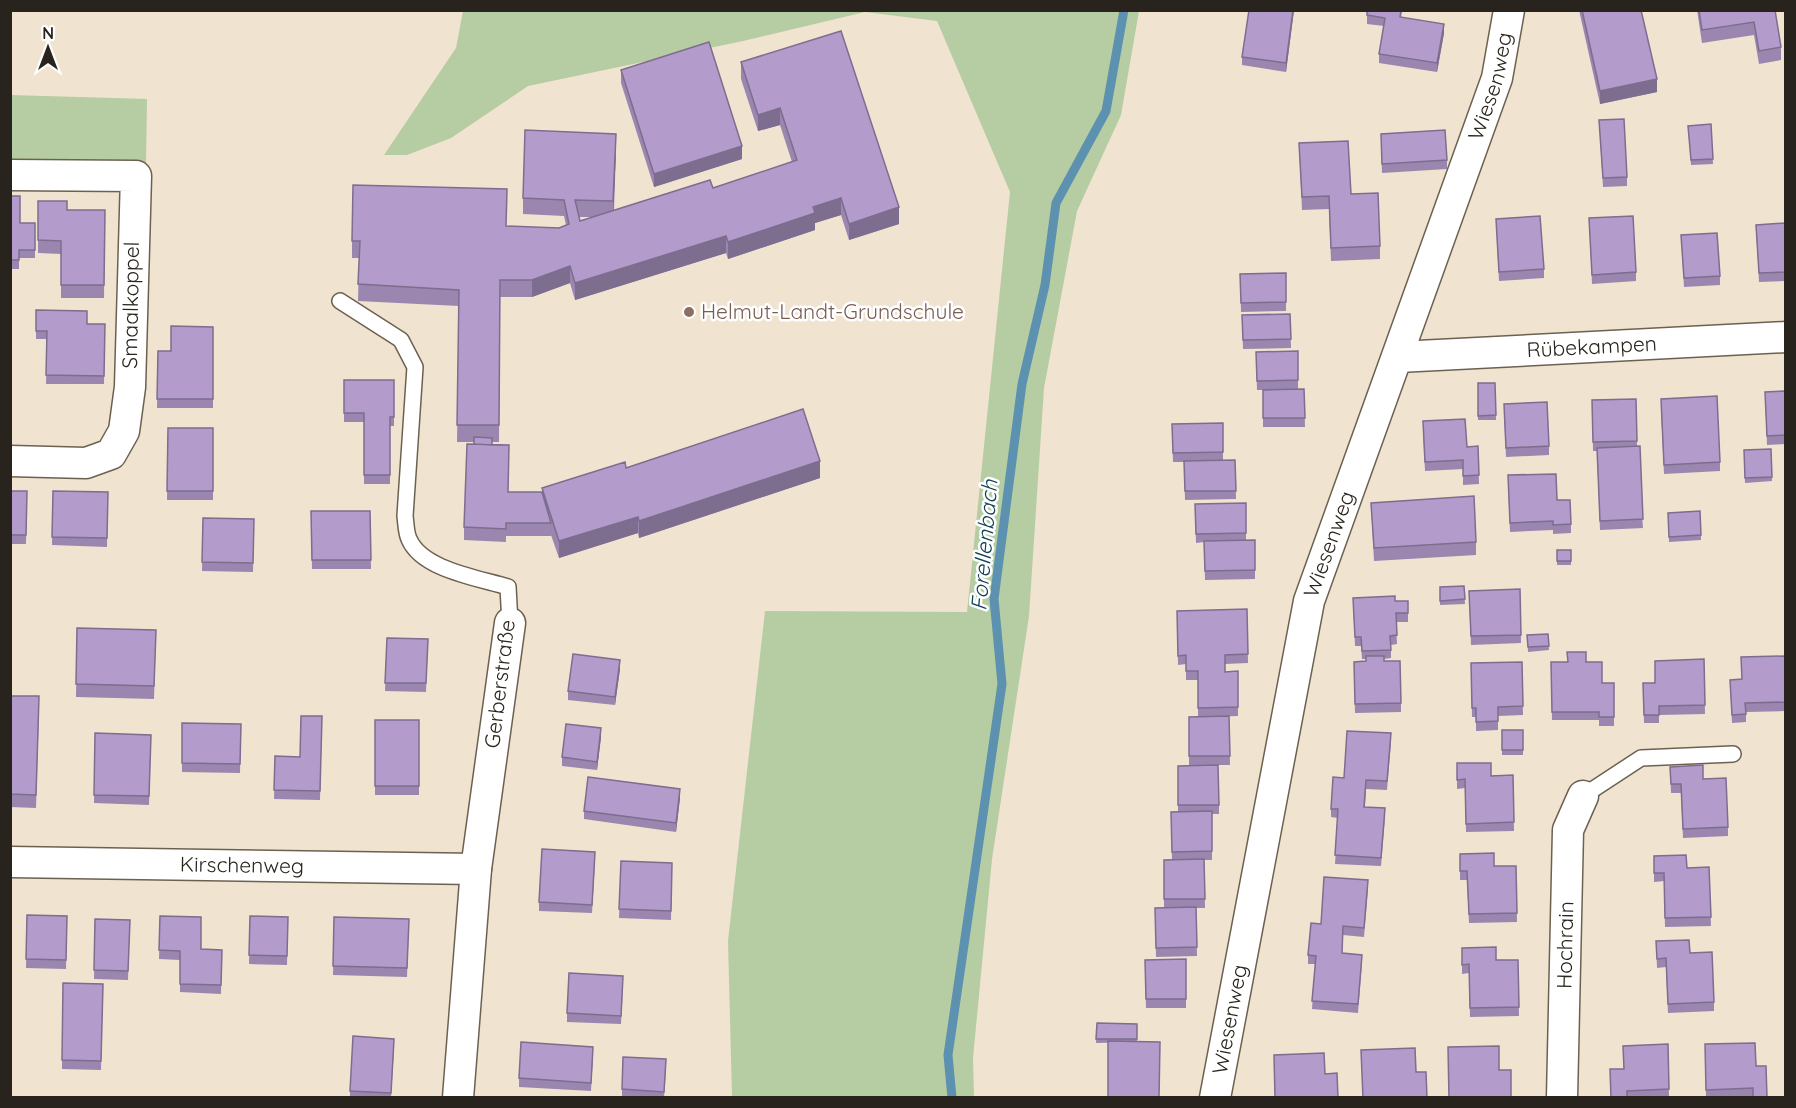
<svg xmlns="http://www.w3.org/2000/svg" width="1796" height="1108" viewBox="0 0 1796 1108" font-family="Quicksand,sans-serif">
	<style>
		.green { fill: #b6cca2 }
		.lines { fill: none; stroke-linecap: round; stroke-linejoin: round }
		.stream { stroke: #5c92b0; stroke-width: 9 }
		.service-casing { stroke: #6c6151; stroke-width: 18 }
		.minor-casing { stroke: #6c6151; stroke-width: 33 }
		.service { stroke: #fff; stroke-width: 15 }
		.minor { stroke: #fff; stroke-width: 30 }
		.wall { fill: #9a86af; fill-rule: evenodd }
		.shaded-wall { fill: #7d6d8f }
		.building { fill: #b39ccc; stroke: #7d6d8f; stroke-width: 1.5 }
		.education-dot { fill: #8d6e63; stroke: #fff; stroke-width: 2 }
		.labels { text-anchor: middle; stroke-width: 5; stroke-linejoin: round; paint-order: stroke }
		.street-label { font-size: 21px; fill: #28241d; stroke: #fff }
		.education-label { font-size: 21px; fill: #785e54; stroke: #fff; text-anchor: start }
		.water-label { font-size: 22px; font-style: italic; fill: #124056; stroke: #fff }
	</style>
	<rect width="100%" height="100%" fill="#f0e3d0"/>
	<!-- green -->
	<path class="green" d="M463,11H1139L1121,115L1077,211L1044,388L1029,616L992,859L973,1058L974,1097H732L728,941L765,611L967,612L1010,192L937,21L865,12L743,41L528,86L451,138L407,155H384L456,48Z
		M11,95L147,99L146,165L11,163Z"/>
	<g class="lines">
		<!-- stream -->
		<path class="stream" d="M952,1098L948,1055L1002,684L994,599L1022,384L1045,285L1056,203L1106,111L1124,10"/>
		<defs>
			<path id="service" d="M340,301L401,340L415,367L405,516C406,523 406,533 409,539C422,570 479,578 508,587L510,623
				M1583,796L1641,758L1733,754"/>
			<g id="minor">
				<path d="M10,175L136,176L130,387L124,431L111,454L86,463L10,461"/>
				<path id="s1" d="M1398,357L1786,337"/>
				<path id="s2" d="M10,862L476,869"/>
				<path d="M458,1098L476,869L510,623"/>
				<path id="s3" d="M1215,1098L1309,601L1497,78L1509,10"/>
				<path id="s4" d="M1562,1098L1568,830L1583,796"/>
			</g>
		</defs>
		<!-- service casing -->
		<use href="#service" class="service-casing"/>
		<!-- minor casing -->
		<use href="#minor" class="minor-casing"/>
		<!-- service -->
		<use href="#service" class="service"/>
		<!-- minor -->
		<use href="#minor" class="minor"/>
	</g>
	<!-- wall -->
	<path class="wall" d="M1294,10L1286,72L1242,65V57Z
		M1402,10L1401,18L1444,33L1437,72L1379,63V54L1384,26L1367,24V15Z
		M1579,10H1641L1657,92L1600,104Z
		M1697,10H1775L1781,47V60L1759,64L1754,35L1702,43Z
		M741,62L899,224L849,240L841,215L815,223V230L728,259L726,253L575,300L570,283L532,297H500L499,442H492V445L509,458L508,492H542V488L626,468L820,478L639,538L638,533L559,558L551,535V536H506V542L464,540V527L474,442H457L459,306L358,301L359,258H352V241L506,226L559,228L566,225L564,216L523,214V198L616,150L614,211L713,188L792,162L780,125L758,131L741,79ZM579,217H592L580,221Z
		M621,70L742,159L654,187L621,83Z
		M1599,120L1627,177V186L1603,187Z
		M1711,124L1713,164L1691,165L1688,126Z
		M1299,143L1351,194L1380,246V259L1331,261L1329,209L1302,210Z
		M1381,143L1447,160V169L1382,173Z
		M10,196L20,223H35V258H19V269H10Z
		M38,201L67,210H105L104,298H61V254L38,253Z
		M1589,218L1636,272V281L1592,284Z
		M1496,219L1544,269V278L1499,281Z
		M1785,223V281L1759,282L1756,225Z
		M1681,235L1720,276V285L1684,287Z
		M1286,273V311L1241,312L1240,274Z
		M36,310L87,324H105L104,384H46L47,339H36Z
		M1290,314L1291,348L1243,349L1242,315Z
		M213,327V408H157L158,351H171Z
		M1256,352L1298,380V389H1304L1305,427H1263V390H1257Z
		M344,380H394V426H390V484H364V422H344Z
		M1478,383H1495L1496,420H1478Z
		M1785,391V444L1767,445L1765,392Z
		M1636,399L1637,446L1643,528L1600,530L1597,451H1593L1592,400Z
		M1661,408L1720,462V471L1664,474Z
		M1504,413L1549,446V455L1506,457Z
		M1172,424L1223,452V461L1235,460L1236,499L1185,500L1184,462H1173Z
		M168,428H213V500H167Z
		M1423,430L1467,447L1478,446L1479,484L1463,485V469L1425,471Z
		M1771,449L1772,481L1745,483L1744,450Z
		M1508,484L1557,500L1571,524V533L1553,534V530L1510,532Z
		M10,491H27L26,544H10Z
		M53,491L108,492L107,547L52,545Z
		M1246,503V540L1255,570V579L1205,580L1204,542L1196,543L1195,504Z
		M1371,503L1476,542V555L1374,561Z
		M311,511H370L371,569H312Z
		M1700,511L1701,540L1669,542L1668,513Z
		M203,518L254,519L253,572L202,571Z
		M1557,550H1571V565H1557Z
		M1464,586L1465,604L1440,605V587Z
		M1520,589L1521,643L1471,645L1469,591Z
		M1353,598L1395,601H1408V622H1396L1397,644L1391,645V658L1384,659V661L1401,703V712L1355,713L1354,662L1366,661V659H1362L1361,646H1355Z
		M1247,609L1248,663L1225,664V672L1238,671V716L1198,717V680H1186V664L1178,665L1177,611Z
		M77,628L156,630L154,699L76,697Z
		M1548,634L1549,650L1528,652L1527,635Z
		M387,638L428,639L426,692L385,691Z
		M1785,656V711L1746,712V722L1732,723L1730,680L1742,679Z
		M1704,659L1705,714L1659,715V723H1644L1643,683H1655Z
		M1522,662L1523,715L1498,716V730L1476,731V717H1472L1471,663Z
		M1551,662L1602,683H1614V726H1599V720H1552Z
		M620,669L615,705L568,700V691Z
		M10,696L39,709L36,808L10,807Z
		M322,716L320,800L274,799L275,756L300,757Z
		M1229,716L1230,765H1189V717Z
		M375,720H419V795H375Z
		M182,723L241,724L240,773L182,772Z
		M1502,730H1523V755H1502Z
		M95,733L151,735L149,805L94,803Z
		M601,737L597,770L562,766V757Z
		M1391,742L1387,790L1366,789L1365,807L1385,817L1381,866L1335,864L1338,818L1331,817V809L1344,778Z
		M1457,763L1491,776L1513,775L1514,831L1466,832L1465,788L1457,789Z
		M1178,766L1219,805V814H1212V860H1204L1205,908H1196L1197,956L1156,957L1155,908H1164V860H1172L1171,812H1178Z
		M1670,767L1703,779L1728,827V836L1683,838L1681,793H1671Z
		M680,798L676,832L584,819V811Z
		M1460,854L1494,866H1516L1517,922L1469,923L1467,880H1460Z
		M1654,856L1687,868L1709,867L1711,926L1665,927L1664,881L1654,882Z
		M595,861L592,913L539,911V902Z
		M621,861L672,863L671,920L619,918Z
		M1368,889L1364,937L1343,935L1342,953L1362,963L1358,1013L1312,1009L1315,964H1308V955L1321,924Z
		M27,915L67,916L66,969L26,968Z
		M160,916L201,949L222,950L221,994L180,992V960L159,959Z
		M250,916L288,917L287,965L249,964Z
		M334,917L409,919L407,977L333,975Z
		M95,919L130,920L128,980L94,979Z
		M1656,941L1714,1002V1011L1668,1013L1666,967L1657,968Z
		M1462,948L1496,960H1518L1519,1016L1470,1017L1469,973L1462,974Z
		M1186,959V1008H1146L1145,960Z
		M63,983L103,984L101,1070L62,1069Z
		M623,985L621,1024L567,1022V1013Z
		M1097,1023L1137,1024V1042L1096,1043Z
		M1668,1044L1669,1098H1611L1624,1069Z
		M1705,1044L1756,1066H1766L1767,1098H1706Z
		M394,1048L391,1098H350V1091Z
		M593,1056L591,1091L519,1087V1078Z
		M666,1068L664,1098H622V1089Z"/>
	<!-- shaded-wall -->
	<path class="shaded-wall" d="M1293,10H1294L1286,72V63Z
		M1444,24V33L1437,72V63Z
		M1657,79V92L1600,104V91Z
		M780,108V125L758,131V115Z
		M616,134V150L613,218V201Z
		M742,146V159L654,187V174Z
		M841,198V215L815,223V230L728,259V242L813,207Z
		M899,207V224L849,240V224Z
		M726,236V253L575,300V283Z
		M570,266V283L532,297V280Z
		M820,461V478L639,538V521Z
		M638,517V533L559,558V541Z
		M620,660V669L615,705V697Z
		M601,728V737L597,770V762Z
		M680,789V798L676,832V823Z"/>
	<!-- building -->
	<path class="building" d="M1249,10H1293L1286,63L1242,57Z
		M1367,10H1401L1400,17L1444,24L1437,63L1379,54L1385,18L1367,15Z
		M1582,10H1641L1657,79L1600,91Z
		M1699,10H1775L1781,47L1759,51L1754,22L1702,30Z
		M841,31L899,207L849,224L841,198L813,207L815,213L728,242L726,236L575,283L570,266L532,280H500L499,425H457L459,290L358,284L360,241H352L353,185L507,189L506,226L559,228L569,224L564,200L523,198L525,130L616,134L613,201L575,200L580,221L710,180L713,188L797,160L780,108L758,115L741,62Z
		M709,42L742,146L654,174L621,70Z
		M1624,119L1627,177L1603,178L1599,120Z
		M1711,124L1713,159L1691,160L1688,126Z
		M1445,130L1447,160L1382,164L1381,134Z
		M1348,141L1351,194L1378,193L1380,246L1331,248L1329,196L1302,197L1299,143Z
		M10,196H20V223H35V250H19V260H10Z
		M38,201H67V210H105L104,285H61V241L38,240Z
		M1540,216L1544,269L1499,272L1496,219Z
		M1633,216L1636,272L1592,275L1589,218Z
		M1785,223V272L1759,273L1756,225Z
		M1717,233L1720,276L1684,278L1681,235Z
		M1286,273V302L1241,303L1240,274Z
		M36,310L87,311V324H105L104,376L46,375L47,331H36Z
		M1290,314L1291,339L1243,340L1242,315Z
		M171,326L213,327V399H157L158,351H171Z
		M1298,351V380L1257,381L1256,352Z
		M344,380H394V417H390V475H364V413H344Z
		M1478,383H1495L1496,415L1478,416Z
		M1304,389L1305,418H1263V390Z
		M1785,391V457V435L1767,436L1765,392Z
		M1717,396L1720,462L1664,465L1661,399Z
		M1636,399L1637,441L1593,442L1592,400Z
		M1547,402L1549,446L1506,448L1504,404Z
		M803,409L820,461L639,521L638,517L559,541L542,488L625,462L626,468Z
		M1465,419L1467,447L1478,446L1479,475L1463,476V460L1425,462L1423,421Z
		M1223,423V452L1173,453L1172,424Z
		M168,428H213V491H167Z
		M474,437L492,438V445L474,444Z
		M467,444L509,445L508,492H542L551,523H506V529L464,527Z
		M1640,446L1643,519L1600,521L1597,448Z
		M1771,449L1772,477L1745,478L1744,450Z
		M1235,460L1236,491H1185L1184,461Z
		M1556,474L1557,500H1570L1571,524L1553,525V521L1510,523L1508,475Z
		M10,491H27L26,535H10Z
		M53,491L108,492L107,538L52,537Z
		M1474,496L1476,542L1374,548L1371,503Z
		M1246,503V533L1196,534L1195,504Z
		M311,511H370L371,560H312Z
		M1700,511L1701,535L1669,537L1668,513Z
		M203,518L254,519L253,563L202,562Z
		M1255,540V570L1205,571L1204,541Z
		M1557,550H1571V561H1557Z
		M1464,586L1465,599L1440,601V587Z
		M1520,589L1521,635L1471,636L1469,591Z
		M1395,596V601H1408V613H1396L1397,635L1390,636L1391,650L1362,651L1361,637H1355L1353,598Z
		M1247,609L1248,654L1225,655V672L1238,671V707L1198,708V671H1186V655L1178,656L1177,611Z
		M77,628L156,630L154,686L76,684Z
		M1548,634L1549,646L1528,647L1527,635Z
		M387,638L428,639L426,683H385Z
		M1567,652H1586V662H1602V683H1614V717H1599V712H1552L1551,662H1568Z
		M573,654L620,660L615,697L568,691Z
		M1366,656H1384V661H1400L1401,703L1355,704L1354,662L1366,661Z
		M1785,656V702L1745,703L1746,714L1732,715L1730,680L1742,679L1741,657Z
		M1704,659L1705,705L1659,706V715H1644L1643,683H1655V661Z
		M1522,662L1523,706L1498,707V721L1476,722V708H1472L1471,663Z
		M10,696H39L36,795L10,794Z
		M301,716H322L320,791L274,790L275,756L300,757Z
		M1229,716L1230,756H1189V717Z
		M375,720H419V786H375Z
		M182,723L241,724L240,764L182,763Z
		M566,724L601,728L597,762L562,757Z
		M1502,730H1523V750H1502Z
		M1347,731L1391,733L1387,781L1366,780L1364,807L1385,808L1381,858L1335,855L1338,809H1331L1333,777L1344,778Z
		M95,733L151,735L149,796L94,795Z
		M1457,763H1491V776L1513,775L1514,822L1466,824L1465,779L1457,780Z
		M1218,765L1219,805H1178V766Z
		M1703,765V779L1726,778L1728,827L1683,829L1681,784H1671L1670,767Z
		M588,777L680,789L676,823L584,811Z
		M1212,811V851L1172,852L1171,812Z
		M542,849L595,852L592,905L539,902Z
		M1494,853V866H1516L1517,913L1469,914L1467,871H1460V854Z
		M1686,855L1687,868L1709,867L1711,917L1665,918L1664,873H1654V856Z
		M1204,859L1205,899H1164V860Z
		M621,861L672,863L671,911L619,909Z
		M1324,877L1368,880L1364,928L1343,926L1342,953L1362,955L1358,1004L1312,1001L1316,956L1308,955L1311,923L1321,924Z
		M1196,907L1197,947L1156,948L1155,908Z
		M27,915L67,916L66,960L26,959Z
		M160,916L201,917V949L222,950L221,985L180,984V951L159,950Z
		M250,916L288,917L287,956L249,955Z
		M334,917L409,919L407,968L333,966Z
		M95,919L130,920L128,971L94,970Z
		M1689,940L1690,953L1712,952L1714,1002L1668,1004L1666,958L1657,959L1656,941Z
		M1496,947V960H1518L1519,1007L1470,1008L1469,964L1462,965V948Z
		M1186,959V999H1146L1145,960Z
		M569,973L623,976L621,1016L567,1013Z
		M63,983L103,984L101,1061L62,1060Z
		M1097,1023L1137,1024V1039H1096Z
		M353,1036L394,1039L391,1093L350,1091Z
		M1108,1041L1160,1042L1159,1098H1108Z
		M521,1042L593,1047L591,1083L519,1078Z
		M1755,1043L1756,1066H1766L1767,1097H1753V1088L1706,1090L1705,1044Z
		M1668,1044L1669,1089L1627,1091V1098H1611L1610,1069H1624L1623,1046Z
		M1499,1046V1070H1511V1098H1449L1448,1047Z
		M1415,1048L1416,1072H1426L1427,1098H1363L1361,1050Z
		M1324,1053L1325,1074L1337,1073L1338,1098H1275L1274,1055Z
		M623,1057L666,1059L664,1092L622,1089Z"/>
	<!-- markers -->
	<circle class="education-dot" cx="689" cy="312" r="6"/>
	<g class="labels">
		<!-- street labels -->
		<g class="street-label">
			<text dy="7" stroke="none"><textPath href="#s3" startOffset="1052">Wiesenweg</textPath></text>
			<text transform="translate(131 305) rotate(-89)" y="7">Smaalkoppel</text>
			<text dy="7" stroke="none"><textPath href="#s1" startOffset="194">Rübekampen</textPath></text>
			<text dy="7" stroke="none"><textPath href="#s3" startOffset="566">Wiesenweg</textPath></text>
			<text transform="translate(500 684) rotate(-83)" y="7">Gerberstraße</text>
			<text dy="7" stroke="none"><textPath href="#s2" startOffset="232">Kirschenweg</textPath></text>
			<text dy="7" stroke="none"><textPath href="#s4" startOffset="153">Hochrain</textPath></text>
			<text dy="7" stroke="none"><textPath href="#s3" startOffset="80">Wiesenweg</textPath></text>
		</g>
		<!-- education labels -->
		<g class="education-label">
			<text x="701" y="319">Helmut-Landt-Grundschule</text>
		</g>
		<!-- water labels -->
		<g class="water-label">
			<text transform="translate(984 545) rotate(-85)" y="8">Forellenbach</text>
		</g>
	</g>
	<!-- border -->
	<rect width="1796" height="1108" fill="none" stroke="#28241d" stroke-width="24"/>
	<!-- north arrow -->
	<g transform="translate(48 48)" stroke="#ffffff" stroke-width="4.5" paint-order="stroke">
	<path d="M0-4.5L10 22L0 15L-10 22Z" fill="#28241d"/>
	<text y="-9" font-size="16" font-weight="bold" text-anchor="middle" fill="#28241d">N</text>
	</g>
</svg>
